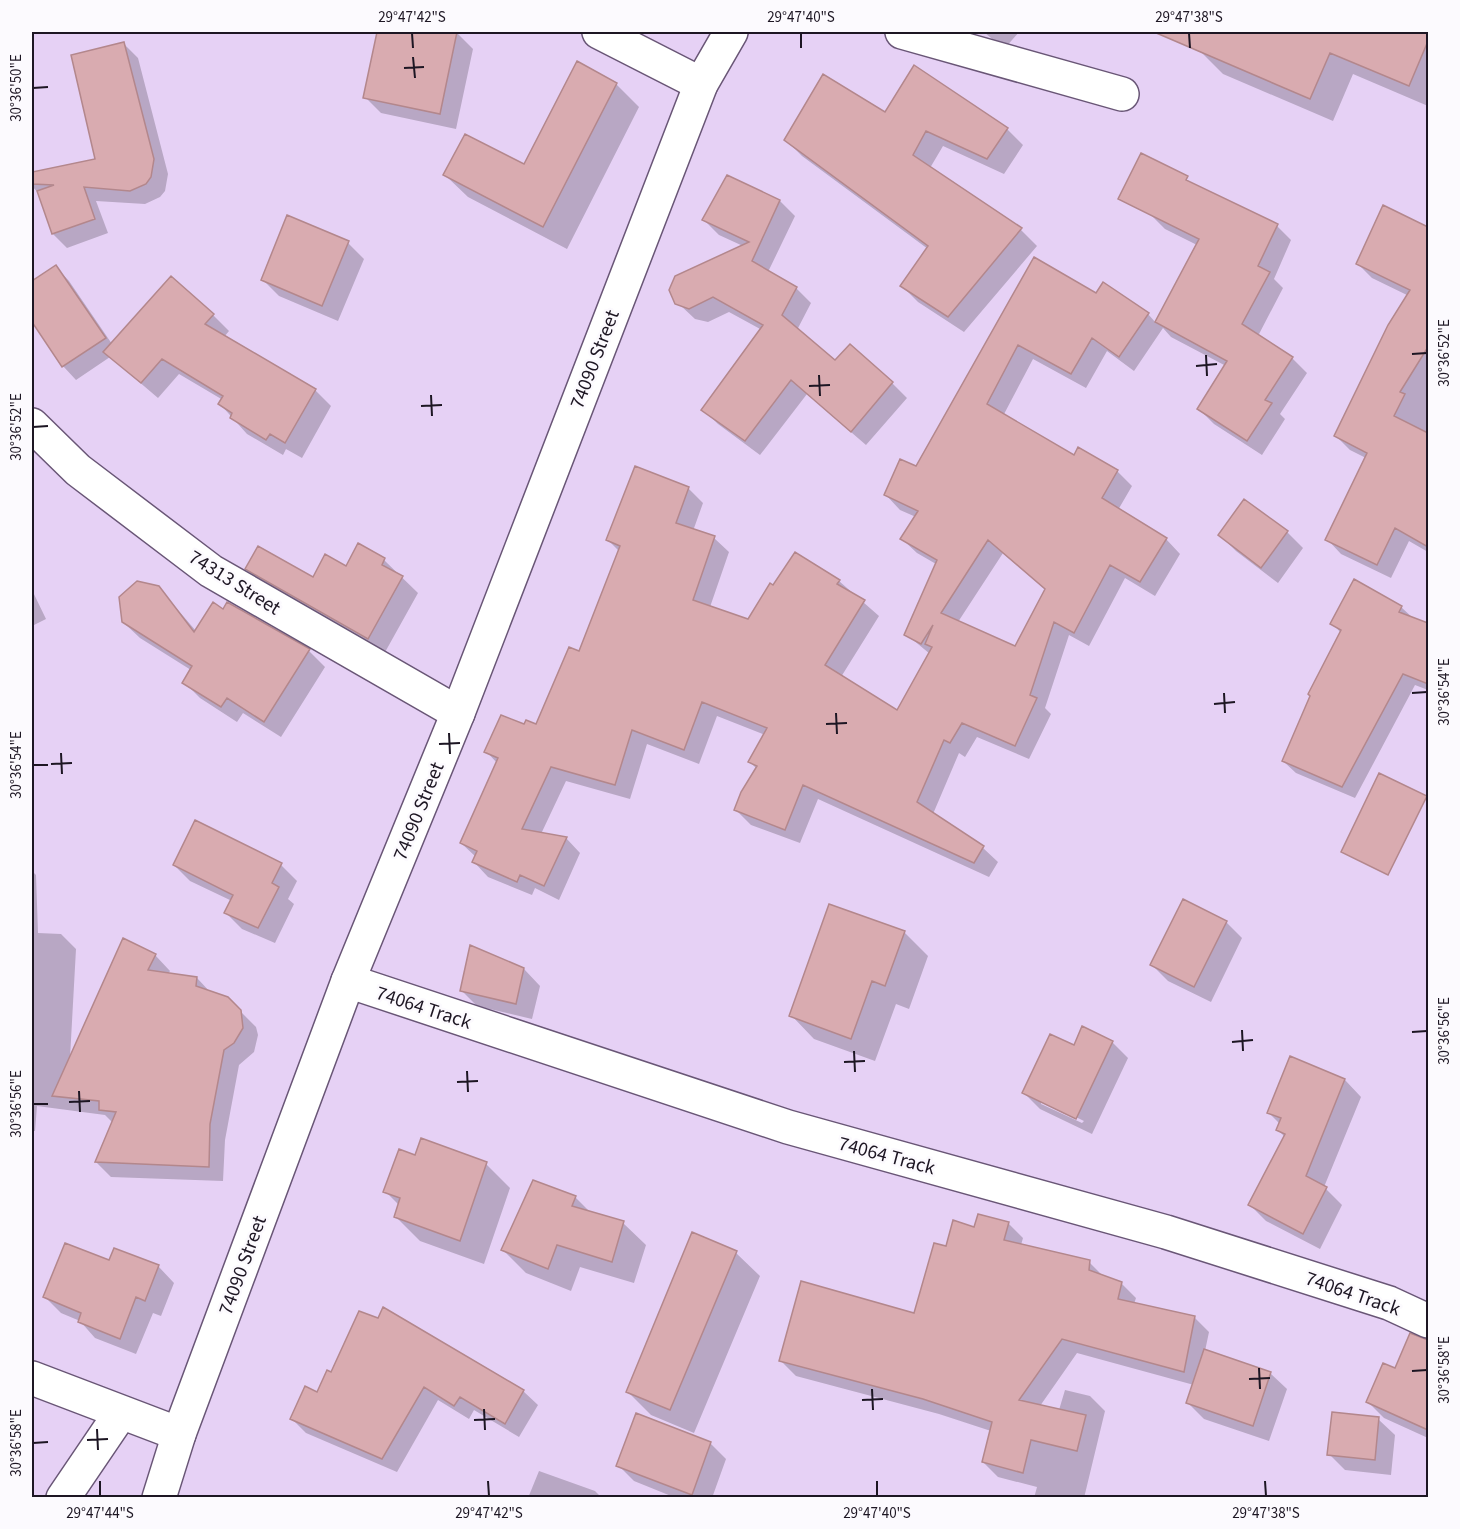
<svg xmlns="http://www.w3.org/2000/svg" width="1460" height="1529" viewBox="0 0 1460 1529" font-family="'Source Sans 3',sans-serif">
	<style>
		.shadow { fill: #0003; fill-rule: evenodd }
		.building { fill: #d9abb0; stroke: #b3878c; stroke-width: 1.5; fill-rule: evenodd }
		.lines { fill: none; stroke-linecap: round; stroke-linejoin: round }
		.street-casing { stroke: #695676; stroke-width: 36 }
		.secondary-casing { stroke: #695676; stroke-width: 36 }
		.street { stroke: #fff; stroke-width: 33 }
		.secondary { stroke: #fff; stroke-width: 33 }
		.ticks { fill: none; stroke: #1d1623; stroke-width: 2 }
		.labels { text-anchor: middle; stroke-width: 5; stroke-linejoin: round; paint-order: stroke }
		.street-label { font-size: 20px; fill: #1d1623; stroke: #fcfafe }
		.neatline { fill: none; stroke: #1d1623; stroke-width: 2 }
		.ticks-label { font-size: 15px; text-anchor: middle; fill: #1d1623 }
	</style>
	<rect width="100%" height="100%" fill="#e6d1f5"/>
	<!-- shadow -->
	<path class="shadow" d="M379,32H451L457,33L473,49L456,129L381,113L365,97Z
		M984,32H1019L1004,49Z
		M1209,32H1428V106L1353,74L1333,121L1223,74L1200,51Z
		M124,44L138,58L168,174L165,191L160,197L145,204L96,201L108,233L67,248L53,234L40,195L32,186V173L97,160Z
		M914,67L1007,129L1023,145L1004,174L943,146L930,168L1021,230L1037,246L964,332L918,302L902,286L928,249L802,156L786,140L886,114Z
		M616,84L639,107L567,249L468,197L445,175L525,166Z
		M728,177L780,201L795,216L768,272L796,288L811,303L797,330L836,363L892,383L907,398L866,445L807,394L760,455L718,424L703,409L762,330L729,312L708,322L695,319L679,304L743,246L719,235L704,220Z
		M1150,214L1277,226L1291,240L1274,279L1283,288L1258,336L1292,358L1307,373L1280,414L1285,419L1262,455L1214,424L1199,409L1226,366L1171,337L1163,328L1134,371L1107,351L1086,388L1033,359L1003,416L1074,457L1079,449L1117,471L1132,486L1118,510L1166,539L1180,554L1155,596L1125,578L1089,646L1069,635L1045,708L1051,714L1029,759L977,737L965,757L959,753L933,814L983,848L998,862L989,877L818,799L800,843L751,825L736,810L757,769L750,762L765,735L717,716L699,764L647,744L630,799L566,781L541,834L566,838L580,853L559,900L535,888L532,895L488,877L474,862L476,857L461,843L497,763L486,751L524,726H537L579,653L620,552L608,540L688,488L703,503L693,531L714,538L729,552L710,607L749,621L774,587L839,581L879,616L841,677L897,712L930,654L906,634L936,564L917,553L902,539L916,517L900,510L886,495L916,468L1035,259L1096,295L1148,314L1156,323L1197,245L1165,229ZM1003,553L1046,590L1015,648L958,622Z
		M348,243L364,259L338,321L279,296L263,280Z
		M1418,254L1428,261V552L1409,541L1391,578L1341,554L1327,539L1366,458L1350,450L1336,436L1409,296L1372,278L1358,264Z
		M56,267L69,281L112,344L213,315L229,331L224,337L315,390L331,406L302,458L286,449L283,455L247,434L220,404L223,400L179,374L158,398L110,357L76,380L63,366L32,319V282Z
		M1244,501L1287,532L1303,548L1278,583L1236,551L1220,535Z
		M384,560L418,593L384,654L263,585L247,569L313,579Z
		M1355,581L1401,607L1414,619L1428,625V690L1415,685L1355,798L1296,773L1283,761L1341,633L1332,623Z
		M159,588L196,631L224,611L309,651L325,667L281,737L243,713L237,722L200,698L184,682L191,670L140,638L123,622Z
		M32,590L46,619L32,626Z
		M195,822L281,865L297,881L288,899L294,904L275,943L242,929L226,913L232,901L190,881L174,865Z
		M32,871L36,875L38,933L61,934L76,949L70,1058L155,955L170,971L168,974L197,978L211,993L228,999L256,1027L258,1035L254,1052L239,1065L225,1140L223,1181L111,1177L96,1162L113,1123L105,1115L37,1106L35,1131H32Z
		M1226,922L1242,938L1211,1002L1168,981L1152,965Z
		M904,932L928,956L909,1009L896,1004L875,1061L814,1039L791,1015Z
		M524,969L540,986L532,1019L477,1006L461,990Z
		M1112,1042L1128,1058L1092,1134L1040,1109L1024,1093ZM1041,1100L1084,1121L1082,1123L1041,1104Z
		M1291,1058L1345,1080L1361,1097L1324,1187L1342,1205L1320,1249L1266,1221L1250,1205L1285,1137L1278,1130L1280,1124L1269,1113Z
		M416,1157L486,1164L510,1188L484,1264L420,1241L396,1217L400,1206L385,1191Z
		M575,1197L591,1213L623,1223L646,1245L634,1283L580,1267L571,1291L526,1273L503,1250Z
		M1008,1223L1023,1238L1021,1245L1089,1262L1104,1277L1121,1283L1136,1298L1134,1304L1194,1317L1209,1332L1205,1351L1270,1373L1287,1389L1269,1441L1204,1419L1188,1403L1194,1385L1077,1353L1040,1406L1059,1410L1065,1390L1090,1396L1105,1411L1084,1498H1034L1037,1487L998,1477L983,1462L991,1431L939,1414L796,1376L781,1361L915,1314L947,1248L975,1229Z
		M736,1253L760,1276L694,1433L651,1415L627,1391Z
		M110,1262L158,1266L174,1283L161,1316L153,1313L136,1354L95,1338L80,1321L61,1313L45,1297Z
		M1409,1339L1428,1348V1438L1384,1418L1368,1402L1396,1369Z
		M328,1372L523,1391L538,1405L519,1437L474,1410L469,1419L438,1400L397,1472L306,1433L292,1419L318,1394Z
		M1378,1419L1395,1435L1391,1475L1345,1470L1329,1454Z
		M710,1443L726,1459L712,1498H676L634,1481L618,1465Z
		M539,1471L595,1491L602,1498H528Z"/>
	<!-- building -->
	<path class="building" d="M377,32H457L440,114L363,98Z
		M1154,32H1428V41L1409,86L1330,53L1310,99Z
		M124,42L154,159L151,177L146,184L130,191L84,187L95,219L52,234L37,191L54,185L32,184V172L95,159L71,55Z
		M577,61L617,83L543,227L443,175L465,134L524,164Z
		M914,65L1008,128L987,159L926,131L913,155L1022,228L948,317L900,286L928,246L784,140L823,74L885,112Z
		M1141,153L1188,176L1186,180L1278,224L1258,266L1270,272L1242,324L1293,357L1265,400L1272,403L1247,441L1197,409L1227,361L1155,322L1199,239L1118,199Z
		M727,175L780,200L752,261L797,287L782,315L835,360L850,344L893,382L851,432L791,380L745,441L701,410L763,325L713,297L689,309L675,304L669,290L675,276L749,242L702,220Z
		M1383,205L1428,227V347L1400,392L1405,394L1394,416L1428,433V547L1395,528L1377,565L1325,540L1367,453L1334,436L1388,325L1410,290L1356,264Z
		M287,215L349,241L322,306L261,280Z
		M1034,257L1096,293L1103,282L1149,313L1119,357L1092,338L1071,374L1018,345L987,404L1074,455L1078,447L1118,470L1102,498L1167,538L1140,582L1110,565L1074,633L1054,622L1030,695L1037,698L1015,746L962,723L950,743L944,740L917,802L984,846L974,863L803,785L785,830L734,810L741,792L757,766L748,762L767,728L702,702L684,750L632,730L615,785L551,767L522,829L567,837L544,886L520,875L517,882L472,862L477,851L460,843L498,758L484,752L501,715L524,724L526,720L536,724L569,647L579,651L620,546L606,540L635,466L689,487L676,523L715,536L693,600L748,619L770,583L773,585L795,552L840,580L837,584L865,600L825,665L897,710L932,647L925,644L933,625L921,644L904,635L937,560L900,539L918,511L884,495L900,459L916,466ZM988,540L1045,589L1015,646L941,613Z
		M56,265L106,338L62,367L32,322V281Z
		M171,276L214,314L205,324L316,389L285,443L270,434L266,440L230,418L232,413L218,404L223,396L162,359L141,383L103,352Z
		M1244,499L1288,531L1261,568L1218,535Z
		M358,543L385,558L382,565L403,576L368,639L245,569L258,546L313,577L325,554L346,566Z
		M1354,579L1402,606L1399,612L1428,623V684L1403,674L1342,787L1282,761L1310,696L1308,694L1341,630L1330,624Z
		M137,581L159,586L194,632L213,602L223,609L227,602L310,649L264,722L227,698L221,707L182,683L192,666L122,622L119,597Z
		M1379,773L1427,796L1388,875L1341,852Z
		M195,820L282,863L272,883L279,887L258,928L224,913L233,895L173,865Z
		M1183,899L1227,921L1194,987L1150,965Z
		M829,904L905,931L885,986L872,981L851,1039L789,1016Z
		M123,938L156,954L148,970L197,977L196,986L228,997L241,1010L243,1028L234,1043L224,1050L210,1124L209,1167L95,1162L116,1112L99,1110V1101L52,1096Z
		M470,945L524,968L516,1004L460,991Z
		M1082,1026L1113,1041L1076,1119L1022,1093L1050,1034L1074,1045Z
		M1290,1056L1345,1079L1306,1176L1327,1187L1303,1234L1248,1205L1285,1134L1276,1130L1281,1118L1267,1113Z
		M421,1138L487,1162L460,1241L394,1217L400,1198L383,1192L399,1149L415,1155Z
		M533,1180L576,1196L572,1206L624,1221L612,1262L557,1245L548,1269L501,1250Z
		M978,1214L1009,1222L1004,1240L1090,1260L1089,1270L1122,1282L1118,1299L1195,1316L1184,1372L1062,1339L1019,1400L1086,1415L1077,1451L1031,1440L1023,1473L982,1462L992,1422L923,1399L779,1361L801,1281L914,1313L934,1243L946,1246L953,1220L974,1227Z
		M692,1232L737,1251L670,1410L626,1392Z
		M65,1243L109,1260L114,1248L159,1265L145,1301L136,1297L120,1339L78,1322L81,1313L43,1297Z
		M383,1307L524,1390L505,1424L460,1397L454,1406L424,1387L382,1459L290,1419L305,1386L317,1392L327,1370L331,1372L359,1311L378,1318Z
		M1410,1333L1428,1340V1430L1366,1402L1383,1363L1395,1368Z
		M1204,1349L1271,1372L1253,1426L1186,1403Z
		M1332,1412L1379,1417L1375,1460L1327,1455Z
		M636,1413L711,1442L692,1495L616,1466Z"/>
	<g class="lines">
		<defs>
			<path id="street" d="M599,32L701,84
				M902,32L1122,94
				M32,425L78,470L211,571L458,713
				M348,981L788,1127L1166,1232L1389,1303L1428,1321
				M32,1378L179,1434
				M63,1498L120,1414"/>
			<path id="secondary" d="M159,1498L179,1434L348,981L458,713L701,84L731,32"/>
		</defs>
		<!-- street casing -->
		<use href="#street" class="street-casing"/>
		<!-- secondary casing -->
		<use href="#secondary" class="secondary-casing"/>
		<!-- street -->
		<use href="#street" class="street"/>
		<!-- secondary -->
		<use href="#secondary" class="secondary"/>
	</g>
	<!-- ticks -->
	<path class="ticks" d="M412,33L413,48M801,33V48M1189,33L1190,48M413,57L415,78M404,68L424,67M33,88L48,87M1412,354L1427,353M1206,355L1207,376M1196,366L1217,364M819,375L820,396M809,386L830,385M431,395L432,416M421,406L442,405M33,427L48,426M1224,693L1225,713M1412,693L1427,692M1214,704L1235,702M836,713L837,734M826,724L847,723M449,733L450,754M439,744L460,743M61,753L62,774M51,764L72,763M33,765H48M1242,1030L1243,1051M1412,1032L1427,1031M1232,1042L1253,1040M854,1051L855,1072M844,1062L865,1061M467,1071L468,1092M457,1082L478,1081M79,1091L80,1112M69,1102L90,1101M33,1104H48M1259,1368L1260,1389M1412,1371L1427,1370M1249,1379L1270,1378M872,1389L873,1410M862,1400L883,1399M484,1409L485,1430M474,1420L495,1419M97,1429L98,1450M87,1440L108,1439M33,1443L48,1442M100,1481V1496M488,1481L489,1496M877,1481V1496M1265,1481L1266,1496"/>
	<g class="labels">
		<!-- street labels -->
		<g class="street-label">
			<text transform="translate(594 359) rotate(-69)" y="7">74090 Street</text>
			<text transform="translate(235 582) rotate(32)" y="7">74313 Street</text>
			<text transform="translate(418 811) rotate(-68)" y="7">74090 Street</text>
			<text transform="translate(424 1007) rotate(18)" y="7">74064 Track</text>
			<text transform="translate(887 1155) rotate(15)" y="7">74064 Track</text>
			<text transform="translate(242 1265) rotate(-70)" y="7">74090 Street</text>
			<text transform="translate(1353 1293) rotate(19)" y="7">74064 Track</text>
		</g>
	</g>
	<!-- border -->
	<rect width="1460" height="1529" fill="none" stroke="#fcfafe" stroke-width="66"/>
	<rect x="33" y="33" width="1394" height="1463" class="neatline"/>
	<g class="ticks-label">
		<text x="412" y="22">29°47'42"S</text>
		<text x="801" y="22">29°47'40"S</text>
		<text x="1189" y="22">29°47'38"S</text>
		<text transform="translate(16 88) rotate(-90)" y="5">30°36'50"E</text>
		<text transform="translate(1444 353) rotate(-90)" y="5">30°36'52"E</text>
		<text transform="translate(16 427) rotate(-90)" y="5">30°36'52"E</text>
		<text transform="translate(1444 692) rotate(-90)" y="5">30°36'54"E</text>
		<text transform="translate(16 765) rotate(-90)" y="5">30°36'54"E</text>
		<text transform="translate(1444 1031) rotate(-90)" y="5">30°36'56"E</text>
		<text transform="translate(16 1104) rotate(-90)" y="5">30°36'56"E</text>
		<text transform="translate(1444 1370) rotate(-90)" y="5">30°36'58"E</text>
		<text transform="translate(16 1443) rotate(-90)" y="5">30°36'58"E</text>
		<text x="100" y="1518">29°47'44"S</text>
		<text x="489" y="1518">29°47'42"S</text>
		<text x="877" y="1518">29°47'40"S</text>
		<text x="1266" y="1518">29°47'38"S</text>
	</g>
</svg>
